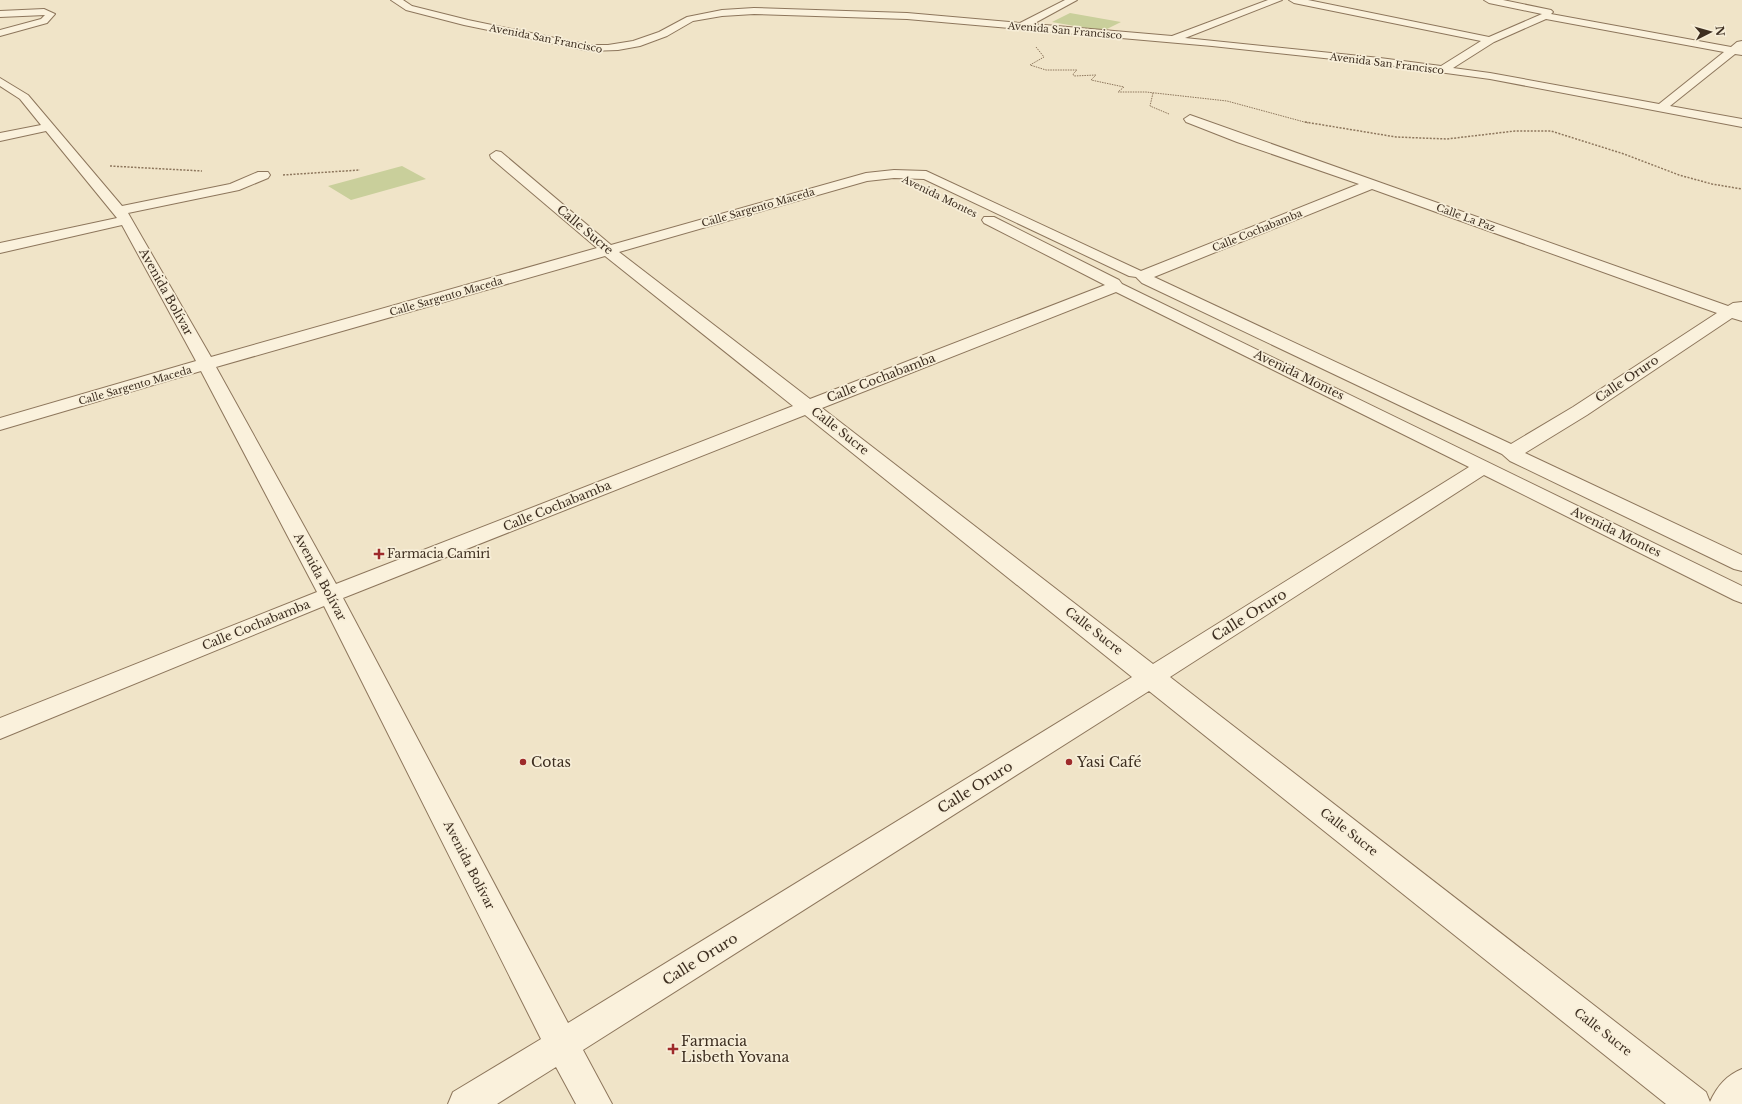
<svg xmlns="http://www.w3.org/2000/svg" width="1742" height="1104" viewBox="0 0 1742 1104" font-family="'Libre Baskerville',serif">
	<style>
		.green { fill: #c9cf9b }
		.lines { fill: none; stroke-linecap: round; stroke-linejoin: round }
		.minor-casing { stroke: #8d765c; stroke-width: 2 }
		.path-far1 { stroke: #8d765c; stroke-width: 1; stroke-dasharray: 1.5 1; stroke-linecap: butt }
		.path { stroke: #8d765c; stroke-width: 1.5; stroke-dasharray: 2 1.5; stroke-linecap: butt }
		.minor { fill: #faf1dc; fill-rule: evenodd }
		.poi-dot { fill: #9e2a2b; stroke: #f7eed8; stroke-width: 1.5 }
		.labels { text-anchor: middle; stroke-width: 3.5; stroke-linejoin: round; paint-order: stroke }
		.far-street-label { font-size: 10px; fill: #3d2e20; stroke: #f7eed8 }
		.street-label { font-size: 12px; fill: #3d2e20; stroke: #f7eed8 }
		.poi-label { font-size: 12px; fill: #3d2e20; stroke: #f7eed8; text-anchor: start }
		.near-street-label { font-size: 14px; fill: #3d2e20; stroke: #f7eed8 }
		.near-poi-label { font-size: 14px; fill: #3d2e20; stroke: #f7eed8; text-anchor: start }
	</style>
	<rect width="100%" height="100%" fill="#f0e4c8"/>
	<!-- green -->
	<path class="green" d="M1070,13L1121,22L1103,31L1052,22Z
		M402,166L426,179L351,200L328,186Z"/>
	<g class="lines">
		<defs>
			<path id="minor" d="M391,0H403L412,6L468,20L589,45H608L633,41L659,32L687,17L722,10L754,8L907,13L1020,23L1065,0H1077L1033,24L1172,36L1268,0H1282L1185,38L1380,58L1441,66L1481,41L1294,3L1289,0H1308L1489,37L1542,14L1489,3L1484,0H1503L1551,10L1553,12L1551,14L1731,47L1737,42L1742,41V55L1735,54L1670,106L1742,119V127L1490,79L1380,64L1212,46L907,19L754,14L722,16L693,21L667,36L640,46L618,50L589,51L464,25L406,10ZM1546,19L1724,52L1659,104L1490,73L1453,68L1494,42Z
				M44,9L55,14L47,23L0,36V30L41,19L45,15L0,17V11Z
				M0,78L28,95L122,206L230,184L258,172H268L270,175L268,178L239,190L128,213L211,357L597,248L491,158L490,155L496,151L501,152L611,245L866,173L894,170L926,171L1141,271L1359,184L1237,142L1186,122L1184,119L1190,115L1728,306L1733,303L1742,302V321L1732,318L1587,415L1525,453L1742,555V571L1734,569L1510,461L1502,454L1142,283L1136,277L1129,276L924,179L894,178L867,181L619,252L810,399L1105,285L984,223L982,220L984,217H994L1119,280L1122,284L1742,586V603L1734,600L1484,475L1170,677L1706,1092L1710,1102C1717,1086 1727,1075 1742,1069V1104H1666L1149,691L583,1050L612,1104H576L556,1067L497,1104H448L453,1092L541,1039L324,606L0,739V718L317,592L201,371L0,430V418L196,361L122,225L0,253V243L117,218L46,131L0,141V133L41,125L20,99L0,86ZM1372,189L1717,313L1573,407L1511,444L1154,277ZM605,256L793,406L336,584L216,367ZM1116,292L1469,467L1153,664L822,408ZM805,415L1132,677L568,1023L343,598Z"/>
		</defs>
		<!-- minor casing -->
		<use href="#minor" class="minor-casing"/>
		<!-- path-far1 -->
		<path class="path-far1" d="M1036,47L1044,57L1030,65L1046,70H1077L1073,74L1074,76L1096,75L1091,80L1124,87L1118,92H1146L1227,101L1308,123
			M1153,93L1150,106L1169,114"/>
		<!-- path -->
		<path class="path" d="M1305,122L1396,137L1447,139L1515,131H1551L1624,154L1679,175L1712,184L1742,189
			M110,166L202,171
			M283,175L360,170"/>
		<!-- minor -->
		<use href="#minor" class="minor"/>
	</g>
	<!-- markers -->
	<g class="poi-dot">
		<path d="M377 548h4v4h4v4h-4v4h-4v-4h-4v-4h4z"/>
		<circle cx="523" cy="762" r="4"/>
		<circle cx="1069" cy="762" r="4"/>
		<path d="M671 1043h4v4h4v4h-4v4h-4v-4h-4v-4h4z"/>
	</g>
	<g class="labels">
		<!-- far-street labels -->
		<g class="far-street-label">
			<text transform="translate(1065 30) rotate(5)" y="4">Avenida San Francisco</text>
			<text transform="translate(546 38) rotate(11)" y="4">Avenida San Francisco</text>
			<text transform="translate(1387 63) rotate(7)" y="4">Avenida San Francisco</text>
			<text transform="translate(940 196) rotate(26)" y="4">Avenida Montes</text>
			<text transform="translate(758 207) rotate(-16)" y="4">Calle Sargento Maceda</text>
			<text transform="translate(1466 217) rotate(20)" y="4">Calle La Paz</text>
			<text transform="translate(1257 230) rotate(-22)" y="4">Calle Cochabamba</text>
			<text transform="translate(446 296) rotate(-16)" y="4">Calle Sargento Maceda</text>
			<text transform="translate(135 385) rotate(-16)" y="4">Calle Sargento Maceda</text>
		</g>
		<!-- street labels -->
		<g class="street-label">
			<text transform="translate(585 230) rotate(40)" y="4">Calle Sucre</text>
			<text transform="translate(166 292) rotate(61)" y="4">Avenida Bolívar</text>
			<text transform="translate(1299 375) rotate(26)" y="4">Avenida Montes</text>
			<text transform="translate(881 378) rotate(-21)" y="4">Calle Cochabamba</text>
			<text transform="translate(1627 379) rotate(-34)" y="4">Calle Oruro</text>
			<text transform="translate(840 431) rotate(38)" y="4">Calle Sucre</text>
			<text transform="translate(557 506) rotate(-22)" y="4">Calle Cochabamba</text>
			<text transform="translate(1616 532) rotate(26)" y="4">Avenida Montes</text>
			<text transform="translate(320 577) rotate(62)" y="4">Avenida Bolívar</text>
			<text transform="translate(256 625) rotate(-22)" y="4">Calle Cochabamba</text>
			<text transform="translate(1094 631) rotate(38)" y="4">Calle Sucre</text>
			<text transform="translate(1349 832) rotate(38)" y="4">Calle Sucre</text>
			<text transform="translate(469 865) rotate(63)" y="4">Avenida Bolívar</text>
			<text transform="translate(1603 1032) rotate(38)" y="4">Calle Sucre</text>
		</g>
		<!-- poi labels -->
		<g class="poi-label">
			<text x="387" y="558">Farmacia Camiri</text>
		</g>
		<!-- near-street labels -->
		<g class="near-street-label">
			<text transform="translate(1249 615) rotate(-32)" y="5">Calle Oruro</text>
			<text transform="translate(975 787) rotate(-32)" y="5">Calle Oruro</text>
			<text transform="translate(700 959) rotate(-32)" y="5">Calle Oruro</text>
		</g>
		<!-- near-poi labels -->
		<g class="near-poi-label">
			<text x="531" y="767">Cotas</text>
			<text x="1077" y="767">Yasi Café</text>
			<text x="681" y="1046">Farmacia<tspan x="681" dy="16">Lisbeth Yovana</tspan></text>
		</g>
	</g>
	<!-- north arrow -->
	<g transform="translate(1710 32) rotate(84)" stroke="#f7eed8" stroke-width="3" paint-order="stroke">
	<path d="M0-3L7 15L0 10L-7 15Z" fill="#3d2e20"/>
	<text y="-6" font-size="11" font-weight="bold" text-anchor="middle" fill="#3d2e20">N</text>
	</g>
</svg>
